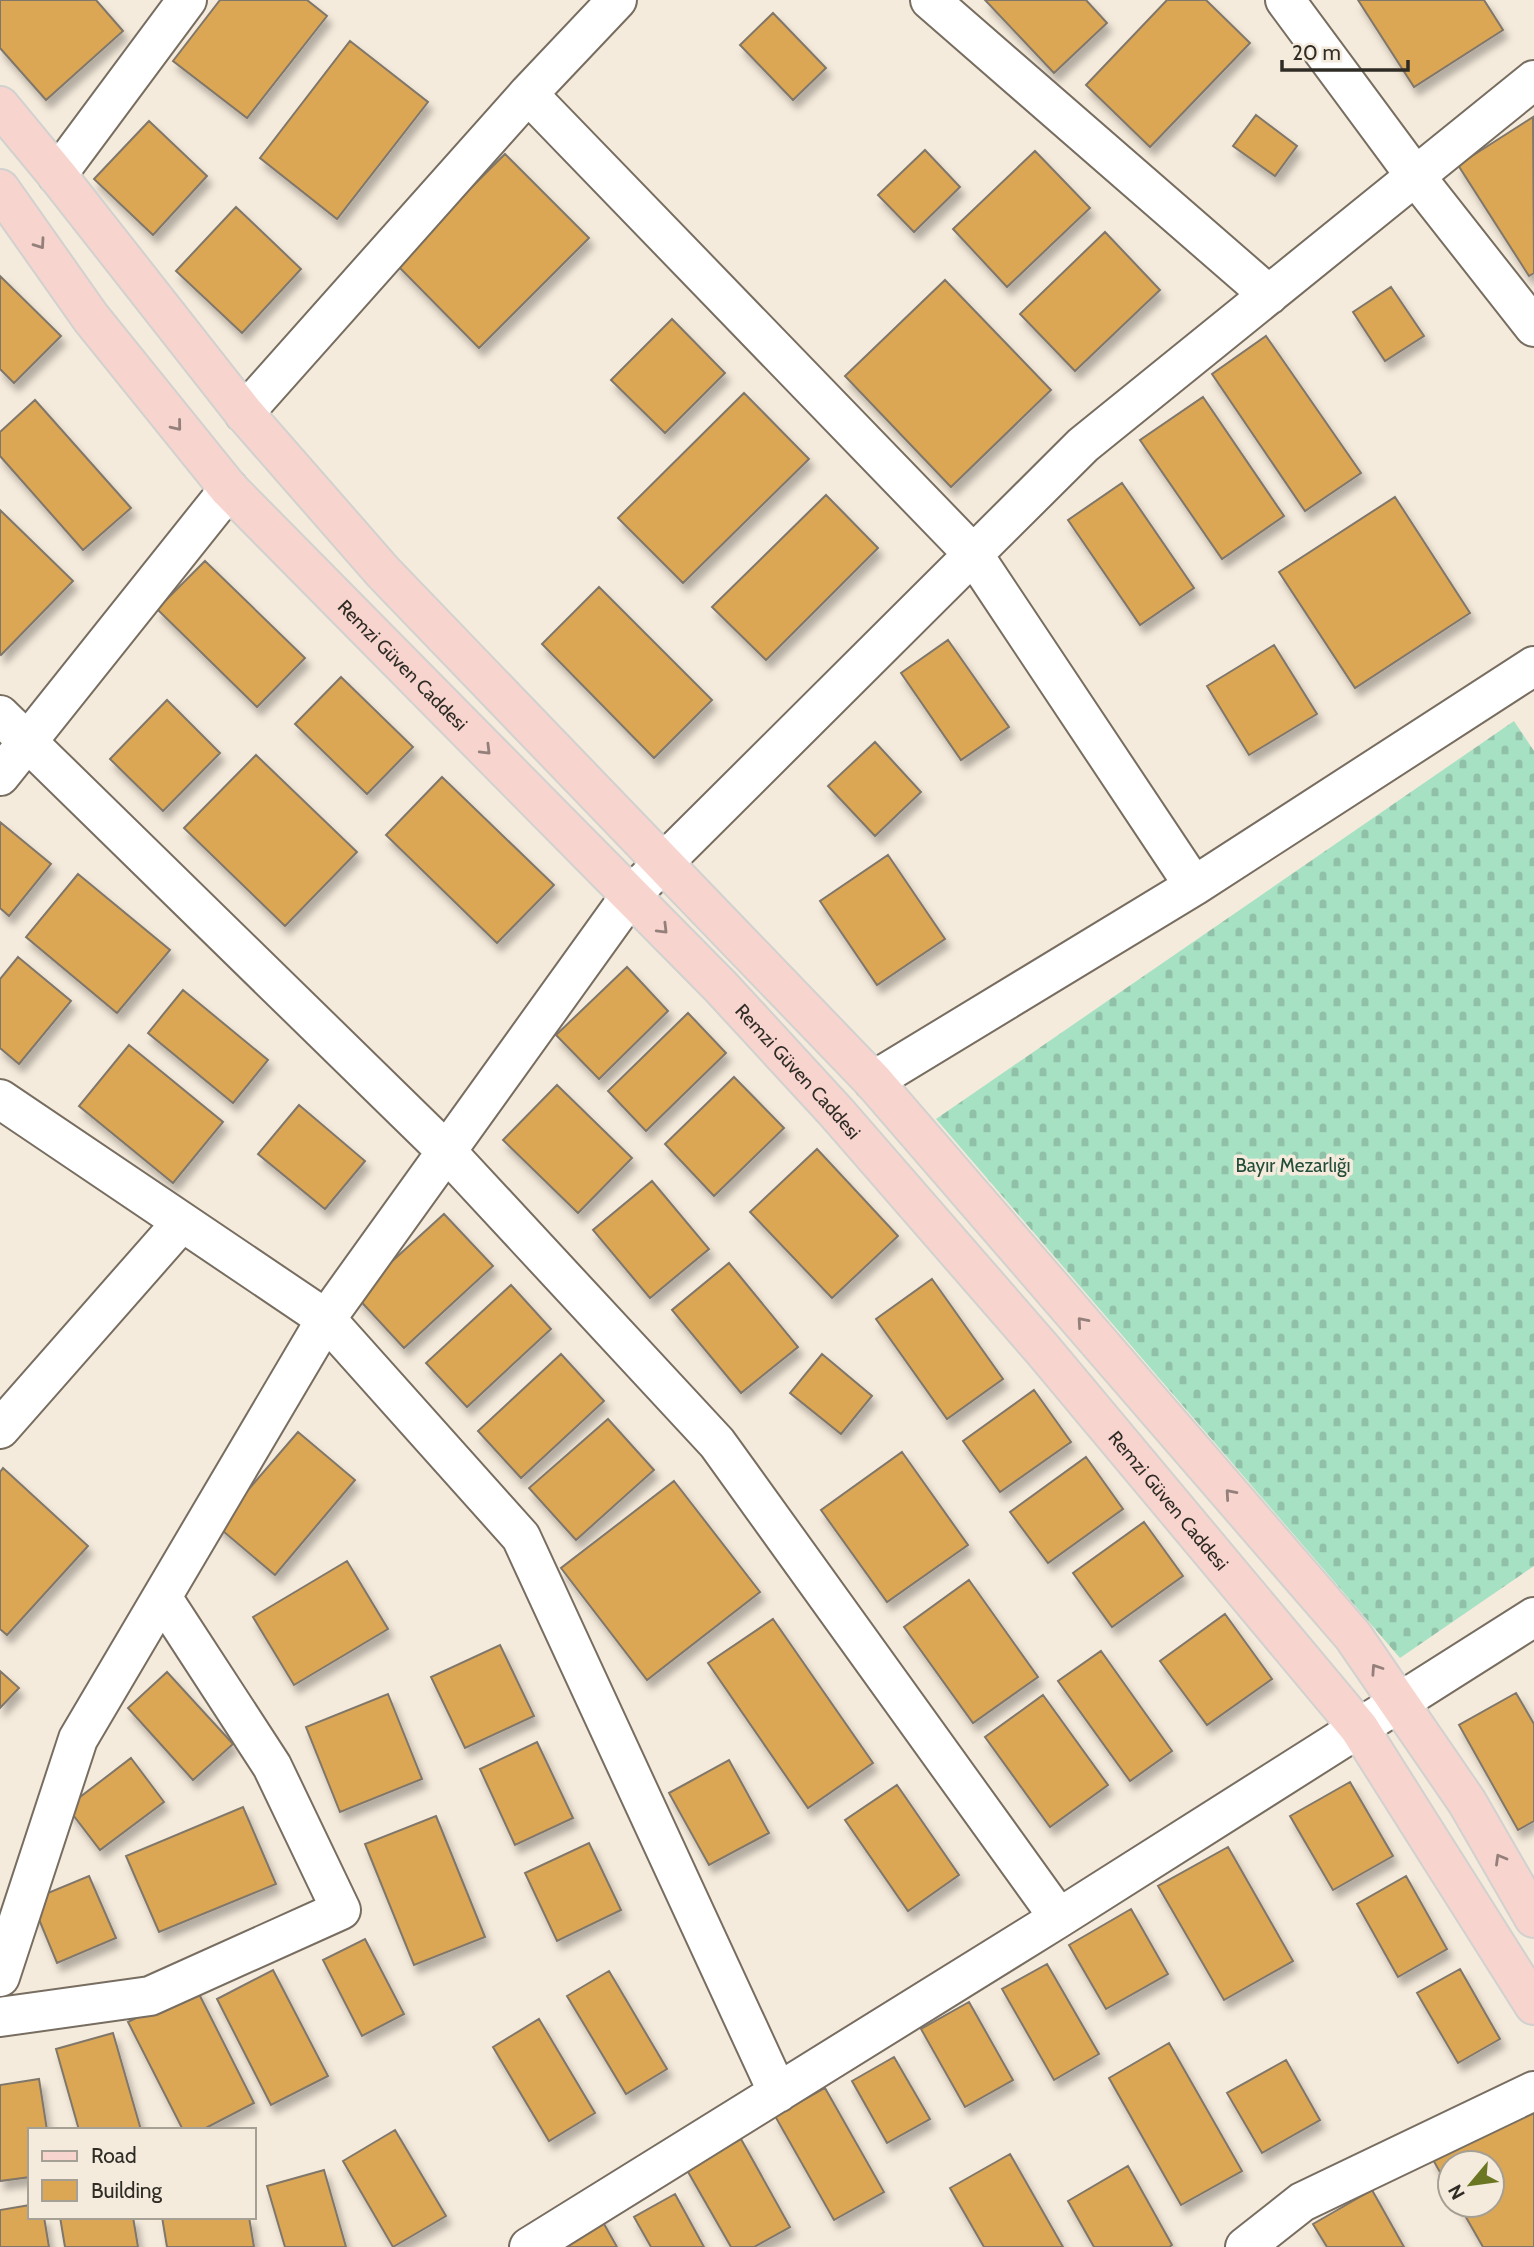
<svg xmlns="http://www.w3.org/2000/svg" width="1534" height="2247" viewBox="0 0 1534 2247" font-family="Cabin,sans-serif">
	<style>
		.cemetery { fill: url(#cemetery-stones) }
		.building { fill: #dba755; stroke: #80776a; stroke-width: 2; filter: url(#shadow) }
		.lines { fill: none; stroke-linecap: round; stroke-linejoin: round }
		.minor-casing { stroke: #776d60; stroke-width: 42 }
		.major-casing { stroke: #d1d1cf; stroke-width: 42 }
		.minor { stroke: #fff; stroke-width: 38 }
		.major { stroke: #f8d4ce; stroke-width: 38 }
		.oneway { stroke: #94807a }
		.labels { text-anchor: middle; stroke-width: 7; stroke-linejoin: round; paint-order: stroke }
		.street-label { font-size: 19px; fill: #2f2c26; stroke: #f5ebdc }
		.park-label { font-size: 19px; fill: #224d3a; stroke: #f5ebdc }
	</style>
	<defs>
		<pattern id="cemetery-stones" width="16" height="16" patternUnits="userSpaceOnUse" patternTransform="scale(1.75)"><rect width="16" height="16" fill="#a7e1c4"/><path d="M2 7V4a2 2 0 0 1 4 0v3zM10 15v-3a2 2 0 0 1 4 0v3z" fill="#90c1a8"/></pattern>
		<filter id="shadow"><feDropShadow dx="4.5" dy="8" stdDeviation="3.5" flood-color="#0004"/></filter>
	</defs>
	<rect width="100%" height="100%" fill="#f5ebdc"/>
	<!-- cemetery -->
	<path class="cemetery" d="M1514,721L1534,751V1566L1400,1658L936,1119Z"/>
	<!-- building -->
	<path class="building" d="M0,0H96L123,31L46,100L0,48Z
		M220,0H307L327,16L247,118L173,61Z
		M985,0H1086L1107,23L1054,73Z
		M1167,0H1206L1250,43L1150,147L1086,85Z
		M1358,0H1484L1503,30L1414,87Z
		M773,13L826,68L793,100L740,45Z
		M350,41L428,102L337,219L260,158Z
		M1256,115L1297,146L1275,176L1233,146Z
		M1533,117L1534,273L1529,276L1458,165Z
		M149,121L207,176L153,235L94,179Z
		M925,150L960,187L914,232L878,195Z
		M1035,151L1090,208L1007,287L953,229Z
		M505,154L589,238L479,348L395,263Z
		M236,207L301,269L242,333L176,271Z
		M1105,232L1160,290L1075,371L1020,314Z
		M0,276L61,336L14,383L0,369Z
		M945,280L1051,390L951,487L845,376Z
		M1391,287L1424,336L1385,361L1353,312Z
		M672,319L725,373L665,433L611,380Z
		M1266,336L1361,473L1305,511L1212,374Z
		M744,393L809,459L683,583L618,518Z
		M1203,397L1284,516L1222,559L1140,440Z
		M35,400L131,508L83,550L0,456V432Z
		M1122,483L1194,588L1140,625L1068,520Z
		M826,495L878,548L766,660L712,607Z
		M1395,497L1470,613L1355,688L1279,572Z
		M0,510L73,581L1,655L0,654Z
		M205,561L305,658L257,707L157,609Z
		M599,587L712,700L654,758L542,644Z
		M948,640L1009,727L961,760L901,673Z
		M1274,645L1317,714L1249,755L1207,686Z
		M341,677L413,747L367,794L295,724Z
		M167,700L220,753L163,811L110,759Z
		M875,742L921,792L875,836L828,786Z
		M256,755L357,852L285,926L184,828Z
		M442,777L554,885L497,943L386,835Z
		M0,822L51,864L9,916L0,908Z
		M888,855L945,939L877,985L820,901Z
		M78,874L170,950L117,1013L26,937Z
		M18,957L71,1001L19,1064L0,1048V979Z
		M627,967L668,1011L599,1079L556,1035Z
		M183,990L268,1060L233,1103L148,1033Z
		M688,1013L726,1053L646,1131L608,1091Z
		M129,1045L223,1122L173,1183L79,1106Z
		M734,1077L784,1128L714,1196L665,1144Z
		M557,1085L632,1158L578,1213L503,1140Z
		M299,1105L365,1161L325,1209L258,1154Z
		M817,1149L898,1236L832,1298L750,1212Z
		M652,1181L709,1249L650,1298L593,1230Z
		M444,1214L493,1266L404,1348L355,1295Z
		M729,1263L798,1347L741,1393L672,1310Z
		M932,1279L1003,1379L947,1419L876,1319Z
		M511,1285L551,1329L467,1407L426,1363Z
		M561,1354L604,1401L521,1478L478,1431Z
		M822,1354L872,1396L841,1434L790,1393Z
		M1034,1390L1071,1442L1000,1492L963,1441Z
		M608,1419L654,1470L576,1540L529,1488Z
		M298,1432L355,1480L275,1575L217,1526Z
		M902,1452L968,1545L887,1602L821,1510Z
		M1086,1457L1123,1509L1048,1563L1010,1512Z
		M3,1468L88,1546L7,1635L0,1629V1472Z
		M674,1481L760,1592L647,1680L561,1568Z
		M1144,1522L1183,1576L1112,1627L1073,1573Z
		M347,1561L388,1629L294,1685L253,1617Z
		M969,1580L1038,1677L973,1723L904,1627Z
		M1225,1614L1272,1679L1207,1725L1160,1661Z
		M773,1619L873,1763L808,1808L708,1663Z
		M500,1645L534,1716L465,1748L431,1677Z
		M1101,1651L1172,1751L1130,1781L1058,1681Z
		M0,1671L19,1688L0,1708Z
		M167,1672L233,1744L193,1780L128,1708Z
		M1516,1693L1534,1724V1821L1518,1830L1459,1725Z
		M388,1694L422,1779L340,1812L306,1727Z
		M1043,1695L1108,1785L1050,1827L985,1737Z
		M537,1742L573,1818L515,1845L480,1769Z
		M131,1758L164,1802L100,1850L67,1807Z
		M729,1760L769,1833L709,1865L669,1793Z
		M1350,1782L1393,1856L1333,1890L1290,1816Z
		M897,1785L959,1875L908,1911L845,1820Z
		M243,1807L276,1884L159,1932L126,1856Z
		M436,1816L485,1937L414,1965L365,1844Z
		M589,1843L621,1910L557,1941L525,1873Z
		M1228,1847L1293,1961L1224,2000L1158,1886Z
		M89,1876L116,1938L57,1963L31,1900Z
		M1406,1876L1447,1949L1398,1977L1357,1904Z
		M1131,1909L1168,1974L1106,2009L1069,1945Z
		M365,1939L404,2014L362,2036L323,1960Z
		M1047,1964L1099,2054L1054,2080L1002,1989Z
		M1460,1969L1500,2039L1458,2063L1417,1993Z
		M273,1970L328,2076L271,2105L217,1999Z
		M609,1971L667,2069L626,2094L567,1996Z
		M196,1988L254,2103L202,2130H183L128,2022Z
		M969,2002L1013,2080L965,2107L921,2029Z
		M539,2019L595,2113L549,2141L493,2047Z
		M113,2033L141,2130H79L56,2049Z
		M1169,2043L1242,2171L1181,2205L1109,2078Z
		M894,2057L930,2119L887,2143L852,2081Z
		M1286,2060L1320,2120L1262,2153L1227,2093Z
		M39,2079L47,2130H30V2177L0,2181V2085Z
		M825,2088L884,2192L834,2220L775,2116Z
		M1534,2104V2247H1483L1459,2205H1492V2163H1450V2190L1432,2158Z
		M395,2130L446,2216L393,2247L343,2161Z
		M741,2139L790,2227L754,2247H731L687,2170Z
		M1010,2154L1063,2247H984L950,2188Z
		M1128,2166L1172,2245L1169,2247H1094L1068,2201Z
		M324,2170L346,2247H285L267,2186Z
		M1372,2190L1404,2247H1327L1313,2224Z
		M675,2194L704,2247H651L634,2217Z
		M30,2205V2217H44L49,2247H0V2210Z
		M599,2215L617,2247H559Z
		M60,2217H133L138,2247H65Z
		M162,2217H249L254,2247H167Z"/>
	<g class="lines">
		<defs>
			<path id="minor" d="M930,0L1269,295
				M1285,0L1416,177L1534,327
				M528,94L973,554L1194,886
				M57,175L187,0
				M244,413L528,94L617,0
				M0,715L447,1152L717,1443L1059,1918
				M0,776L229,489
				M873,1081L1194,886L1534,666
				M0,1099L326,1319L521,1537L778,2093
				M0,1429L182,1222
				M0,1977L78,1739L326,1319L630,896L1083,445L1534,80
				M0,2017L150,1996L341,1910L272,1766L162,1597
				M529,2247L1059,1918L1534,1617
				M1245,2247L1302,2202L1534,2091"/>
			<g id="major">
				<path d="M0,106L57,175L244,413L383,572L873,1081L1353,1636L1467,1802L1534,1918"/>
				<path id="s1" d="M0,189L91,318L229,489L720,986L836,1112L1043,1350L1359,1728L1534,2005"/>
			</g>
		</defs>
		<!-- minor casing -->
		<use href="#minor" class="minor-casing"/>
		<!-- major casing -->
		<use href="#major" class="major-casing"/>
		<!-- minor -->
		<use href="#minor" class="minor"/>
		<!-- major -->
		<use href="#major" class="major"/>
	</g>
	<!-- one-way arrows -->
	<defs><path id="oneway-chevron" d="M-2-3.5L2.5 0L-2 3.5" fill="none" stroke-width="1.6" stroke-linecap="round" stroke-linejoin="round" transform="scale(1.75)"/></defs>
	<g class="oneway">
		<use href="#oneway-chevron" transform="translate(40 244) rotate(55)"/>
		<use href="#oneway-chevron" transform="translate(177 426) rotate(51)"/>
		<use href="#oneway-chevron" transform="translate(486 750) rotate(45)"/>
		<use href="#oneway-chevron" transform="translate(663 929) rotate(45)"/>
		<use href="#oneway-chevron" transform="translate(1082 1322) rotate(-131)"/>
		<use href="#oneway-chevron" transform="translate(1230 1494) rotate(-131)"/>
		<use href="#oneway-chevron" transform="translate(1376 1669) rotate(-124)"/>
		<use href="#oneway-chevron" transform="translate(1500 1859) rotate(-120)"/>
	</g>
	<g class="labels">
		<!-- street labels -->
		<g class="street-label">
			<text dy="7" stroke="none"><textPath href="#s1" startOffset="625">Remzi Güven Caddesi</textPath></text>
			<text dy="7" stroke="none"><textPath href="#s1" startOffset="1192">Remzi Güven Caddesi</textPath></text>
			<text dy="7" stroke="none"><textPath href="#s1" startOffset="1759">Remzi Güven Caddesi</textPath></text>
		</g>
		<!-- park labels -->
		<g class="park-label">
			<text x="1293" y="1172">Bayır Mezarlığı</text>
		</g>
	</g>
	<!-- legend -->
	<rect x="28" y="2128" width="228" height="91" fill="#f5ebdc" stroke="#a69f93" stroke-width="2"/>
	<rect x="42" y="2151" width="35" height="10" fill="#f8d4ce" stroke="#a69f93" stroke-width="2"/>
	<text x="91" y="2163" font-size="21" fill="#2f2c26">Road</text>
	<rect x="42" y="2180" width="35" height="21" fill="#dba755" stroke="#a69f93" stroke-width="2"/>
	<text x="91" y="2198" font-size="21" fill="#2f2c26">Building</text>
	<!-- north arrow -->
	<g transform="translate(1471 2184) rotate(241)"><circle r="33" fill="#f5ebdc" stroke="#a69f93" stroke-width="2"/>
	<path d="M0-5L12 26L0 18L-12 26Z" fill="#6b7722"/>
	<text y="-10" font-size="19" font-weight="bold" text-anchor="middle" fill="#2f2c26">N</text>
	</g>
	<!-- scale -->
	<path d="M1282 60v10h126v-10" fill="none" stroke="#2f2c26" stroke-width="3.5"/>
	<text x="1292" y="60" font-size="21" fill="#2f2c26" stroke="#f5ebdc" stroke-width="5" paint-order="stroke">20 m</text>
</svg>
